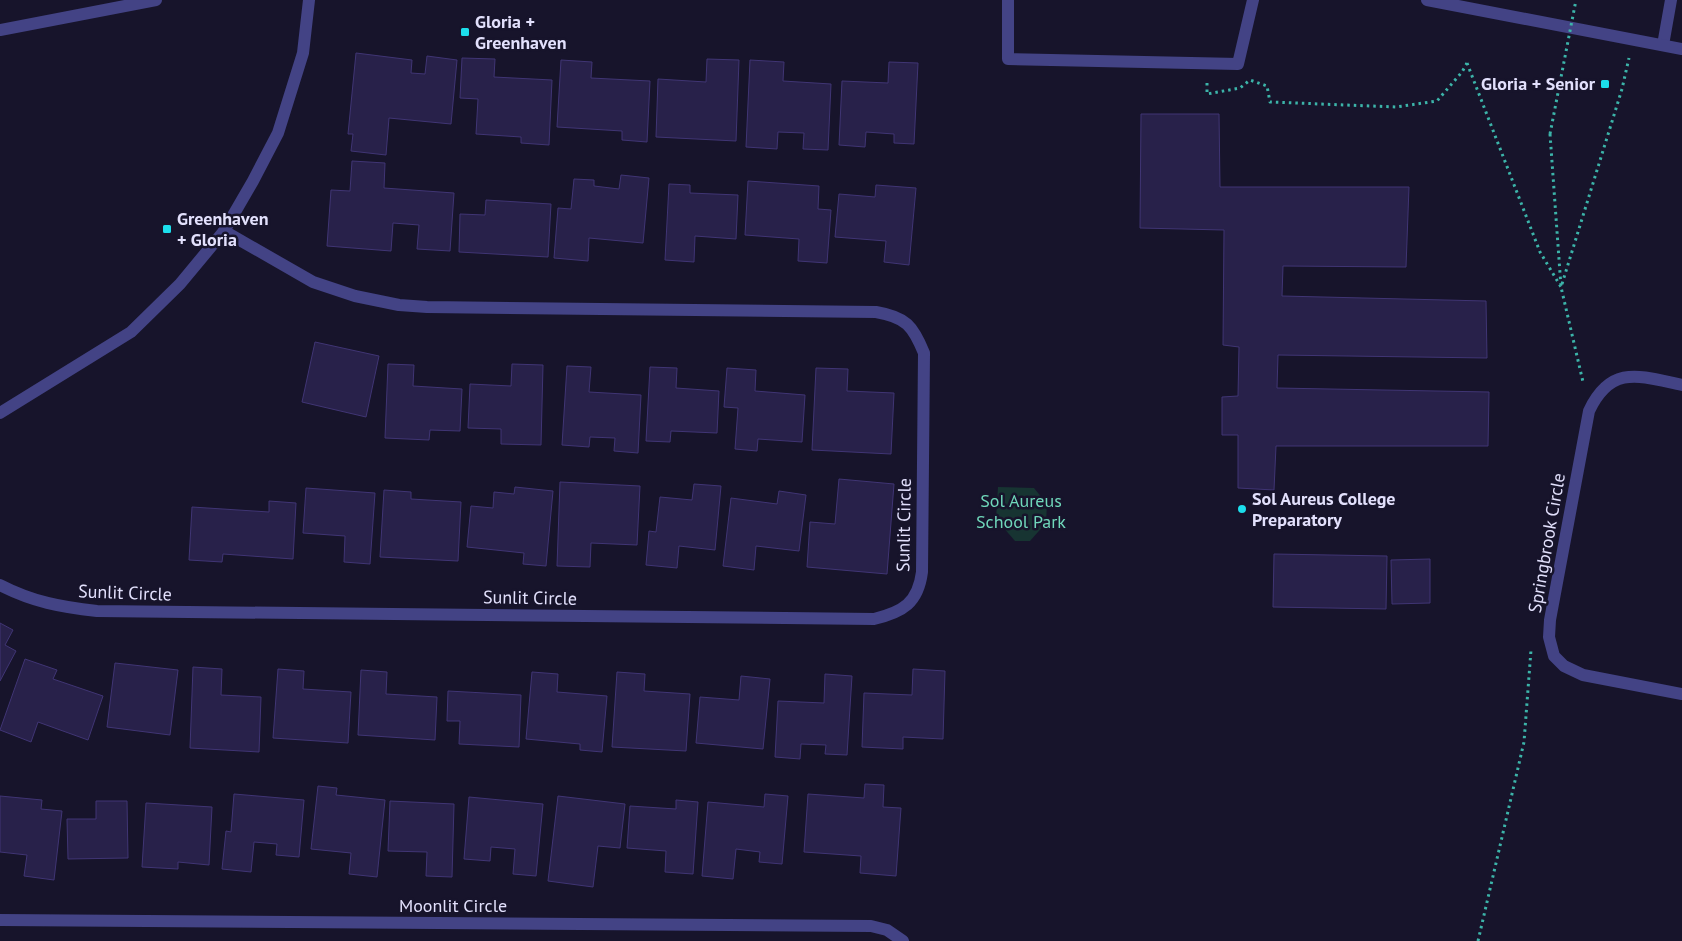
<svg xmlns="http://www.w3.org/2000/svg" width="1682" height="941" viewBox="0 0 1682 941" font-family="'PT Sans',sans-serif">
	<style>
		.green { fill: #173432 }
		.building { fill: #28214a; stroke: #403574 }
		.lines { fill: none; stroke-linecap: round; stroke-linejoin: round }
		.path { stroke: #3cb4a9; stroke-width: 3; stroke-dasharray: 2.5 4; stroke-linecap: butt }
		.service { stroke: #434385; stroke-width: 12 }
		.minor { stroke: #434385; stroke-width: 12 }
		.tertiary { stroke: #434385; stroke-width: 12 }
		.path-bridge { stroke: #3cb4a9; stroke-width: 3; stroke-dasharray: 2.5 4; stroke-linecap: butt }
		.poi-dot { fill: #1cdeec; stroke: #17142b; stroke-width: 2 }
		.labels { text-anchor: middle; stroke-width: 5; stroke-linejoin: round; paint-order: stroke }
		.poi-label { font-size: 18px; font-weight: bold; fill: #e2e0fc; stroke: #17142b; text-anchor: start }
		.park-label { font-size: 18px; fill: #70d8bb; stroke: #17142b }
		.street-label { font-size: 18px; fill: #e2e0fc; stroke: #17142b }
	</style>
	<rect width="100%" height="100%" fill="#17142b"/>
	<!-- green -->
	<path class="green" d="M998,487L1034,488L1047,504L1046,523L1030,541H1015L996,519Z"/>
	<!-- building -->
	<path class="building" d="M356,53L412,60L411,73L425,74L427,56L457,60L451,124L389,118L386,155L351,151L353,134H348Z
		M462,58L495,59L494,77L552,80L549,145L521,143V137L476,134L478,99L460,98Z
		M707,59L739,60L736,141L656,137L658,79L706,82Z
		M561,60L592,62L591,78L650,81L647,142L622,140V131L557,127Z
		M750,60L784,62L783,81L831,84L828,150L803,149L804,133L778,132L777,149L746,147Z
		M889,62L918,63L914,144L894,143V134L866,132L865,147L839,145L842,81L888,83Z
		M1141,114H1219L1220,187H1409L1406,267L1283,266L1282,296L1486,301L1487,358L1278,355L1277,388L1489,392L1488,446H1276L1274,490L1238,488V435H1222V397L1238,396L1239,347L1223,345L1224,230L1140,228Z
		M352,161L385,163L384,188L454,193L450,251L417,249L419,225L393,223L391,251L327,246L331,190L350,191Z
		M621,175L649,178L643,243L589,238L588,261L554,258L558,208L571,209L574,179L594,180V186L619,189Z
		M748,181L819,186L818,209L831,210L827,263L798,261L799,239L745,235Z
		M669,184L690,185V193L738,195L736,239L695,236L694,262L665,260Z
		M876,185L916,188L909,265L884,262L886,241L835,237L839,194L875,197Z
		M486,200L551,204L548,257L459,252L460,214L485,215Z
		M315,342L379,356L366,417L302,402Z
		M388,364L414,365L413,386L462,389L460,431L430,430L429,440L385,438Z
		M512,364L543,365L541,445L501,444V429L468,428L470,384L511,386Z
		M567,366L591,367L589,392L641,395L638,453L614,451L615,438L590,437L589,447L562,445Z
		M650,367L677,368L676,388L719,391L717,433L671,431L670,442L646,441Z
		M727,368L756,370L755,391L805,395L802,442L758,439L757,451L735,449L738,408L724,407Z
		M816,368L848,369L847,391L894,393L891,454L812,450Z
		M839,479L894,484L887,574L807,567L810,522L835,524Z
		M560,482L640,486L637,545L591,543L590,567L557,566Z
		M694,484L721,486L715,550L679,546L677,568L646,565L649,531L656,532L660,497L692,500Z
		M515,487L553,491L546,566L523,564L524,553L467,547L471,506L493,508L494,492L514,494Z
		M306,488L375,493L370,564L344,562L345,536L303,533Z
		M384,490L411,492V499L461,502L458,561L380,557Z
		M779,491L806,495L799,551L756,546L754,570L723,566L731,498L777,504Z
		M269,501L296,503L293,559L223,554L222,562L189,560L192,507L269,512Z
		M1274,554L1387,556L1386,609L1273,607Z
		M1430,559V603L1392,604L1391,560Z
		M0,623L13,630L5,645L16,651L0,681Z
		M25,659L57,670L53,679L103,696L88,740L38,722L31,742L0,730Z
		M115,663L178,670L170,735L107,727Z
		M193,667L222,669L221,695L261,697L259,752L190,748Z
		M278,669L304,671L303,689L351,692L348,743L273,738Z
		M913,669L945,671L943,739L903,737V749L862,747L864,693L912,695Z
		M361,670L387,672L386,694L437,697L435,740L358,735Z
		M532,672L558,674L557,692L607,696L602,752L580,750V744L526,739Z
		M617,672L645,674L644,691L690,694L686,751L612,747Z
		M825,674L852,676L847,755L825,754L826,745L801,744L800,759L775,757L778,701L824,703Z
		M741,676L770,679L763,749L696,743L700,697L739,700Z
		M448,691L521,695L519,747L459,744L460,721H447Z
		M865,784L884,785L883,807L901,808L896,876L860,873L861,856L804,852L808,794L864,798Z
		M318,786L337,788L336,795L385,800L377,877L349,874L351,853L311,849Z
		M234,794L304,800L299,857L276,855L277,844L254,842L251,872L222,869L226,831L231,832Z
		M765,794L788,796L782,864L759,862L760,852L736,849L733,879L702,876L708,802L764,807Z
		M0,796L42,800L41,809L62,811L54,880L24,876L27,855L0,852Z
		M558,796L625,804L620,848L598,846L593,887L548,881Z
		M469,797L543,804L536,876L513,874L515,849L491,847L490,861L464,859Z
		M676,800L698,802L693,874L665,872L666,851L627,848L630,806L676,809Z
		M96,801H127L128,858L68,859L67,819H96Z
		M390,801L454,804L452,877L426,876L427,852L388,851Z
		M146,803L212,807L209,865L178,862V869L142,867Z"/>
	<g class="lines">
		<!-- path -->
		<path class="path" d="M1467,63L1540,252L1561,287
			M1207,83V94L1240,88L1250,80L1267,86L1270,102L1396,107L1437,101L1462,72L1467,63
			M1550,134L1561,287L1583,382
			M1562,284L1622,89L1629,58
			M1478,941L1524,742L1531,650"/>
		<!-- service -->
		<path class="service" d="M1008,0V59L1238,64L1253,0"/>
		<!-- minor -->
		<path class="minor" d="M1663,45L1671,0
			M1682,385C1640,376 1611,364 1589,411L1550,620L1549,637L1554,656L1564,666L1583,675L1682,694
			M0,585C33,602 61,607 97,611L874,619C903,612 918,603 922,572L924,353C913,326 906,317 876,312L427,307L399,305L355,296L313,282L224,231
			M0,920L871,926L887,930L903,941"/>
		<!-- tertiary -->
		<path class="tertiary" d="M1427,0L1682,49
			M0,30L156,0
			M0,413L131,332L180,284L224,231L253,181L278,133L303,53L309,0"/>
		<!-- path-bridge -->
		<path class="path-bridge" d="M1550,134L1576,0"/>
	</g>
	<!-- markers -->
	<g class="poi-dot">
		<rect x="460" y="27" width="10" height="10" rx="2.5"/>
		<rect x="1600" y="79" width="10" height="10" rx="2.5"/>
		<rect x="162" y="224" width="10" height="10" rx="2.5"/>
		<circle cx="1242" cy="509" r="5"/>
	</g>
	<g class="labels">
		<!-- poi labels -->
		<g class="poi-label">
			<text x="475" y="28">Gloria +<tspan x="475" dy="21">Greenhaven</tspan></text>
			<text x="1595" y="90" text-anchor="end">Gloria + Senior</text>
			<text x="177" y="225">Greenhaven<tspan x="177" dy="21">+ Gloria</tspan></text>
			<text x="1252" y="505">Sol Aureus College<tspan x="1252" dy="21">Preparatory</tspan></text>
		</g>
		<!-- park labels -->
		<g class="park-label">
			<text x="1021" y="507">Sol Aureus<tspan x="1021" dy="21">School Park</tspan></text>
		</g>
		<!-- street labels -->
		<g class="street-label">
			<text transform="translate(904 525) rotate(-89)" y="6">Sunlit Circle</text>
			<text transform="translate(1547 543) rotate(-80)" y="6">Springbrook Circle</text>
			<text transform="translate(125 593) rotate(2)" y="6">Sunlit Circle</text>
			<text transform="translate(530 598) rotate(1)" y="6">Sunlit Circle</text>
			<text x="453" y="912">Moonlit Circle</text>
		</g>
	</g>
</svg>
